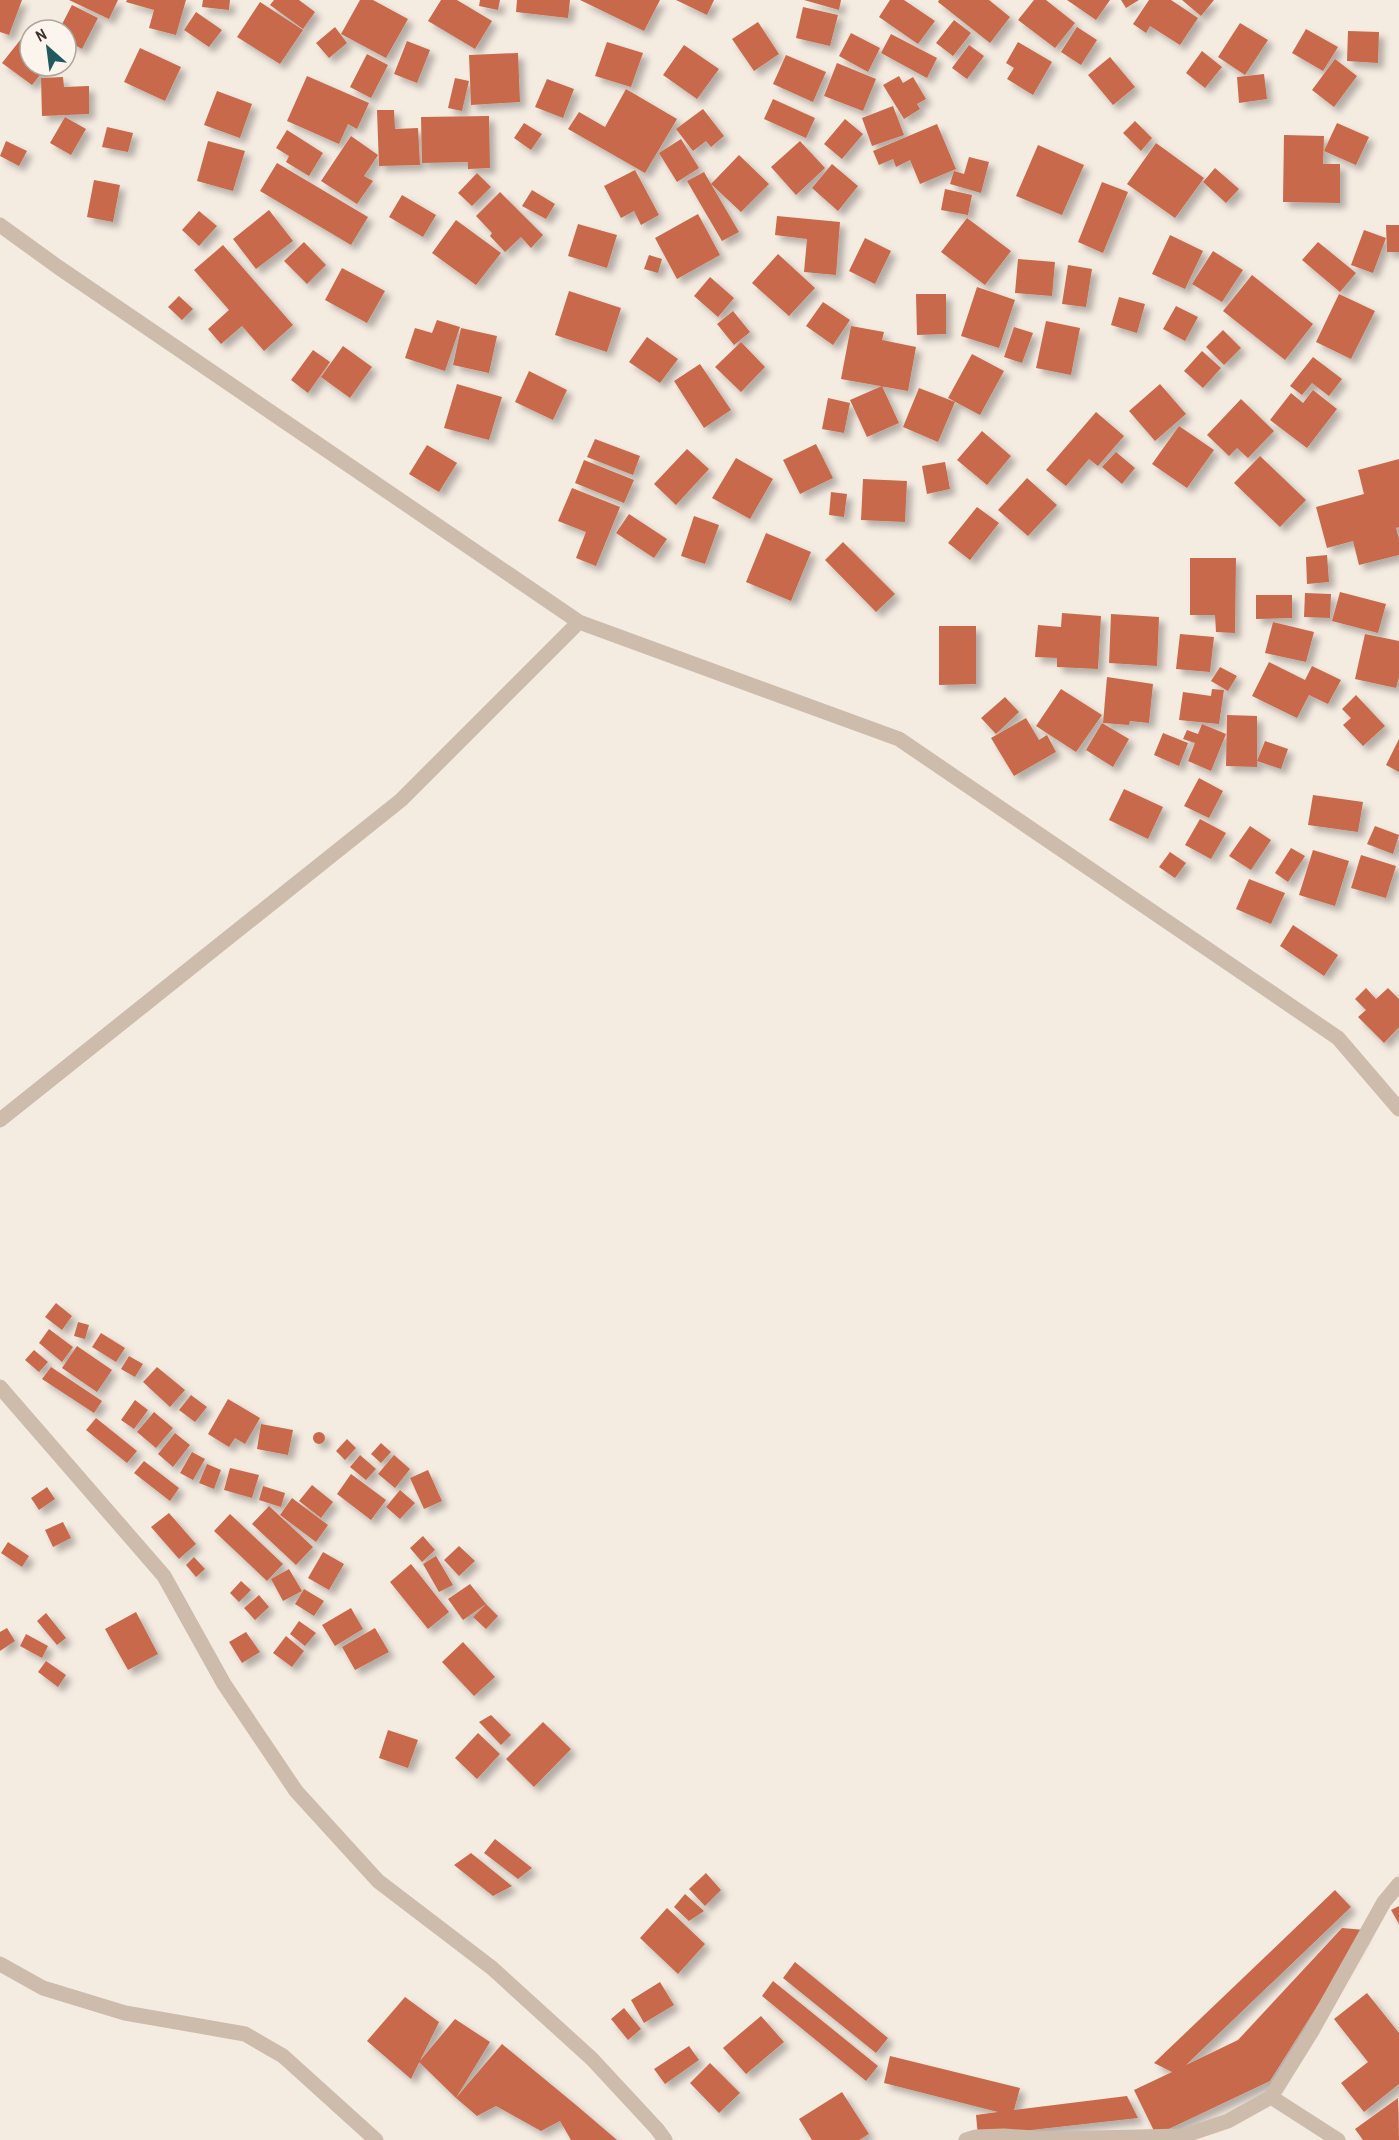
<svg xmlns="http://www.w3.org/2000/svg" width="1399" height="2140" viewBox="0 0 1399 2140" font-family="'Archivo Narrow',sans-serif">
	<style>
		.building { fill: #c8694b; filter: url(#shadow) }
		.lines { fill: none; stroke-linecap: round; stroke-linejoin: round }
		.minor { stroke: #cdbbac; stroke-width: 15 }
	</style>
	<defs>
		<filter id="shadow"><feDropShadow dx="5.5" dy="5.5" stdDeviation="3" flood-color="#0004"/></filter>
	</defs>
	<rect width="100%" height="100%" fill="#f4ebe1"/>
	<!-- building -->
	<path class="building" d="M0,0H22L9,35L0,32Z
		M69,0H118L109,19Z
		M127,0H186L176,35L149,28L154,10L126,2Z
		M203,0H230L229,10L202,7Z
		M274,0H299L315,12L303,29L270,5Z
		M360,0H373L408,19L386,58L341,34Z
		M441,0H457L492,21L475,49L428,21Z
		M480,0H500L498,10L479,6Z
		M517,0H570L568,18L516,12Z
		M580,0H660L644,31Z
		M676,0H714L707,15Z
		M804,0H841L839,10Z
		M890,0H904L935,21L918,44L879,17Z
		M939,0H989L1010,17L990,43L938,2Z
		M1034,0H1046L1075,23L1055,48L1018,20Z
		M1067,0H1110L1096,20Z
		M1121,0H1139L1126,8Z
		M1149,0H1171L1198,18L1180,45L1150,26L1146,33L1133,24Z
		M1182,0H1214L1201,16Z
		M260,2L303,30L280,64L237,37Z
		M72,5L98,18L82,49L66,40V30H59Z
		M803,7L838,15L830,46L796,38Z
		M196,12L222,30L209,47L184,30Z
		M954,20L971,33L953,56L936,43Z
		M758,22L779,54L754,71L732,39Z
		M1240,23L1268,40L1245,75L1218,57Z
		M335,27L347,43L329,58L316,43Z
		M1077,27L1097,40L1081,65L1061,52Z
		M1306,29L1338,47L1323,71L1292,53Z
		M1348,31L1379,32L1378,63L1347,61Z
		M851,33L880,48L868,72L839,56Z
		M891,34L937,58L927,78L881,53Z
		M21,39L30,46V66H47L32,85L2,63Z
		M407,41L430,50L417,83L394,74Z
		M607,42L643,53L631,87L595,76Z
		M1018,42L1052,62L1033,95L1007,79L1014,68L1006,63Z
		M684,45L719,69L697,99L663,75Z
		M969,45L984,56L967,79L952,68Z
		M140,48L181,67L165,101L124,82Z
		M1202,51L1222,67L1205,88L1186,73Z
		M518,53L520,102L471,105L469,55Z
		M367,54L388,65L371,98L350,87Z
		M786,55L826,72L813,102L773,84Z
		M1110,57L1135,87L1113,105L1088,75Z
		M1335,59L1357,76L1334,107L1312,90Z
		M837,63L876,79L863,111L824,96Z
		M1264,74L1267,99L1239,103L1237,77Z
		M307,76L369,103L357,129L348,124L339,144L287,121Z
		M899,76L903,83L913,77L926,99L917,104L920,109L904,119L883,85Z
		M63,77L64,87L89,86V114L42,116L41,78Z
		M455,78L469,81L462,111L448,108Z
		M547,79L574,89L563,118L535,107Z
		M626,89L677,119L645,173L568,129L579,112L605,127Z
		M217,91L252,104L240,138L204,125Z
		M773,99L815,118L806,138L764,119Z
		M893,106L904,135L872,146L862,118Z
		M703,109L724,136L711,147L706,141L693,151L676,129Z
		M377,110H394L395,129L418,128L420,165L379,166Z
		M489,116L490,168L468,169V162L422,163L421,117Z
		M65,117L86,129L71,155L50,143Z
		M845,119L863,134L842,159L824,144Z
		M1135,121L1152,138L1141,151L1123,133Z
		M524,123L542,134L531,150L514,138Z
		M1337,123L1369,137L1356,165L1324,151Z
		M937,124L956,169L920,184L910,160L896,167L893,159L879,165L873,151Z
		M107,127L133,133L128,152L102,147Z
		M287,130L323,153L309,176L286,162L289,156L276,148Z
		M1284,135L1324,136L1323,164H1340V203L1283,202Z
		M351,136L378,155L364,176L373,181L357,204L321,181Z
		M681,139L699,168L677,182L659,153Z
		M6,141L27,151L19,166L0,156Z
		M208,141L245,151L233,191L197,181Z
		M800,141L825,168L796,195L771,167Z
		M1156,143L1204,178L1175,218L1127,184Z
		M1038,145L1084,165L1062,215L1016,196Z
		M739,155L769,184L741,212L711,184Z
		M969,157L989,162L981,193L950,184L954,171L964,174Z
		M277,163L368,217L351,245L260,191Z
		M832,164L858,186L838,211L812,188Z
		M1215,168L1239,189L1226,203L1203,182Z
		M635,170L659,215L641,225L634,211L621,218L604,186Z
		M704,172L739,232L722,241L687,181Z
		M477,173L491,187L472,206L458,193Z
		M94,180L120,185L113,222L87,217Z
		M1102,182L1128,192L1103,253L1078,242Z
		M945,189L972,195L968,215L941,210Z
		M532,190L555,204L546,219L522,206Z
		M500,192L543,235L531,248L521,237L505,252L490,236L492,233L476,216Z
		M402,195L436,215L423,237L389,217Z
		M269,210L293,241L256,269L233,239Z
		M199,211L217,226L199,246L182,230Z
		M698,214L720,255L677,279L655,238Z
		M777,216L840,222L836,275L804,272L807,239L775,235Z
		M967,218L1011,251L985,285L941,252Z
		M456,220L501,253L476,285L432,253Z
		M578,224L617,235L607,268L568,256Z
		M1386,225H1399V252H1387Z
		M1364,230L1386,238L1373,273L1351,265Z
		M1170,235L1203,251L1185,289L1152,274Z
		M865,238L891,251L875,284L849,271Z
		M304,242L326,265L307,284L284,261Z
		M1318,242L1356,273L1340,292L1302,260Z
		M223,245L293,325L264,351L242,326L221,344L208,329L229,310L194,270Z
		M1213,251L1243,270L1222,302L1192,284Z
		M778,254L815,288L789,316L752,283Z
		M649,255L662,259L658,273L644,269Z
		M1018,259L1055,262L1052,296L1015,293Z
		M1068,265L1092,269L1086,307L1062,304Z
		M342,268L385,291L367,323L325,300Z
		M1252,275L1313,324L1285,360L1223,311Z
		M710,277L734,298L718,317L694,296Z
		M977,287L1015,300L999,348L961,336Z
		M569,291L621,308L607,352L555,335Z
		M916,294H946V334L917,335Z
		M1339,294L1375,311L1351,359L1316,342Z
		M179,296L193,309L182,320L168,307Z
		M1119,297L1145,304L1137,333L1111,325Z
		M823,302L850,320L833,345L806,326Z
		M1176,306L1198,317L1185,341L1163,329Z
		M733,311L750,332L734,345L717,324Z
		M437,320L460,327L445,371L405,358L415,328L432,333Z
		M1046,321L1080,328L1071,375L1036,368Z
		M851,326L884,332L882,340L916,347L908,391L841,379Z
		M1014,327L1033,333L1022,363L1004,357Z
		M461,328L497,336L489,373L453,365Z
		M1223,330L1241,348L1224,365L1206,347Z
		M647,337L678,359L660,383L629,362Z
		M741,342L765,367L741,392L715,367Z
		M343,346L372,367L350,398L321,377Z
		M313,350L330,362L308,393L291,380Z
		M1202,351L1221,368L1203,388L1184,371Z
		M972,354L1004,371L980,415L948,398Z
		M1313,357L1342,379L1329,396L1312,383L1302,395L1290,386Z
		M700,364L731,410L704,428L674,381Z
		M529,371L567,390L553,420L515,402Z
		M457,384L502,397L489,440L444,428Z
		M1160,384L1186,414L1155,441L1129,411Z
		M882,386L899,423L867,437L850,400Z
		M919,388L955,402L938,442L903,427Z
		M1313,390L1337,409L1307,448L1270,420L1291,393L1303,403Z
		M828,398L850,403L844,433L822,429Z
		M1241,399L1274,431L1248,458L1237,448L1229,456L1207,435Z
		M1096,412L1124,436L1098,466L1089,459L1066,486L1046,470Z
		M1179,426L1214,450L1187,488L1152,464Z
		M982,431L1011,456L987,485L957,460Z
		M595,439L640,456L633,475L587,457Z
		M816,444L833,478L800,494L783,460Z
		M427,445L457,463L439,492L409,474Z
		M687,449L709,469L676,505L654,484Z
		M1116,452L1135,468L1122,484L1102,467Z
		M1260,456L1306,500L1280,527L1234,483Z
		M736,458L773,479L750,519L712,498Z
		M1399,459V527L1396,528L1399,539V555L1359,565L1353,541L1327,548L1316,507L1364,494L1358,470Z
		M584,460L634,480L624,503L575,483Z
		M945,462L950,489L927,494L922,466Z
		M1027,478L1057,505L1028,536L998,510Z
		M863,479L907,481L905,522L861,520Z
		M572,488L620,507L596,566L576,558L586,532L558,521Z
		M831,492L847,494L844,517L829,515Z
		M977,507L999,523L970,560L948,543Z
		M629,514L667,539L654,558L616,533Z
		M694,516L719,525L705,564L681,556Z
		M766,533L811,552L791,601L746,582Z
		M843,542L895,594L876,612L825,560Z
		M1327,555L1329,582L1307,584L1306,557Z
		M1190,558H1236L1235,633L1216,632L1215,615H1190Z
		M1340,592L1386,604L1378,633L1332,621Z
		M1305,593L1331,594L1330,618L1304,617Z
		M1256,595H1292V618L1256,619Z
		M1062,613L1101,616L1098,669L1057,667V658L1035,657L1038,625L1061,627Z
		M1111,614L1159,617L1157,666L1109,663Z
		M1273,622L1314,632L1306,662L1265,653Z
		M939,626H976V684L939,685Z
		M1180,634L1214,637L1210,672L1176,669Z
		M1365,634L1399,641V677L1396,688L1355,679Z
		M1269,662L1305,680L1312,666L1341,680L1328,704L1309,695L1297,718L1252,696Z
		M1220,667L1237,676L1228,691L1211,681Z
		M1107,677L1153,684L1149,723L1130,721L1129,725L1103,723Z
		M1061,689L1102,715L1076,752L1036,726Z
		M1212,689L1224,690L1219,724L1179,720L1183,692L1211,696Z
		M1356,695L1385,726L1363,746L1343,725L1351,718L1342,709Z
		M1005,697L1019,712L996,734L981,718Z
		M1227,715L1257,716V767L1226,766Z
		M1026,718L1039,740L1047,735L1056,752L1014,776L991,738Z
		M1102,723L1129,739L1113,767L1086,750Z
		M1202,724L1226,734L1211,771L1188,761L1195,743L1183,739L1187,730L1198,734Z
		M1163,733L1188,743L1179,766L1154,755Z
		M1399,739V772L1386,765Z
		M1265,741L1288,749L1281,769L1257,761Z
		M1199,778L1223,791L1209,818L1184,806Z
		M1124,789L1163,807L1148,839L1109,820Z
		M1313,795L1363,802L1358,832L1308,825Z
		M1200,819L1226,833L1211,859L1185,845Z
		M1250,826L1271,840L1251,870L1229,856Z
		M1375,826L1399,835L1393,854L1367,844Z
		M1291,848L1305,856L1288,882L1275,873Z
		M1313,850L1349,861L1335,906L1299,895Z
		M1170,852L1186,863L1175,878L1159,867Z
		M1361,855L1396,866L1386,898L1351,888Z
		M1249,879L1285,893L1271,924L1236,909Z
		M1293,925L1338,955L1324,976L1280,946Z
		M1366,988L1376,999L1388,988L1399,999V1027L1384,1043L1358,1017L1366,1010L1355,999Z
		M56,1303L72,1316L62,1330L45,1317Z
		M78,1322L89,1325L85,1339L74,1336Z
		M49,1329L73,1347L62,1362L39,1343Z
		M101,1333L125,1348L116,1362L92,1347Z
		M77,1346L112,1370L97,1392L62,1368Z
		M34,1350L48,1362L39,1372L25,1360Z
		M129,1356L143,1364L135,1377L121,1369Z
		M51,1367L102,1401L94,1413L42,1379Z
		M157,1367L185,1390L170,1407L143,1382Z
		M191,1395L207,1407L195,1422L179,1410Z
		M228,1399L260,1418L245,1444L235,1438L229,1447L208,1434Z
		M135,1400L148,1410L134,1429L121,1420Z
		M154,1412L173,1428L156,1448L137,1432Z
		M96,1418L137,1451L127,1463L86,1430Z
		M261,1424L293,1430L288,1455L257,1449Z
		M313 1438a6 6 0 1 1 12 0a6 6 0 1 1-12 0Z
		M175,1433L190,1445L173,1467L158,1454Z
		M347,1439L356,1448L345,1460L336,1451Z
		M381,1443L391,1452L381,1463L371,1454Z
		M192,1452L205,1459L193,1480L180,1473Z
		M360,1455L376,1469L366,1480L350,1467Z
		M394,1455L410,1469L395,1488L378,1474Z
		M144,1461L179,1488L170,1501L134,1473Z
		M207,1464L221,1470L214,1489L199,1483Z
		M230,1468L259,1475L252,1498L224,1490Z
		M428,1470L442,1501L424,1509L410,1478Z
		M351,1474L386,1500L371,1520L337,1494Z
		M312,1485L333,1502L321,1518L299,1501Z
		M263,1486L285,1493L281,1507L259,1500Z
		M47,1487L55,1499L39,1510L31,1498Z
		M400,1490L415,1503L400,1519L386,1507Z
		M292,1498L328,1525L316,1542L280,1515Z
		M269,1506L313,1547L296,1565L252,1524Z
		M169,1513L196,1544L179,1559L151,1527Z
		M230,1514L283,1564L267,1581L214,1531Z
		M63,1522L71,1538L53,1547L45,1530Z
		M423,1536L435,1550L422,1562L410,1548Z
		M8,1542L29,1556L22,1567L1,1553Z
		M459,1546L475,1561L459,1576L444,1560Z
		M323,1552L344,1564L329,1590L308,1578Z
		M436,1556L453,1585L439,1592L423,1564Z
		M194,1557L205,1569L196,1577L186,1565Z
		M411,1564L449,1612L428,1629L390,1582Z
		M289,1569L302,1591L283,1601L271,1579Z
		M241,1581L251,1590L239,1602L230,1593Z
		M470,1584L486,1604L463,1620L448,1599Z
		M304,1589L324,1601L314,1616L295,1604Z
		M259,1595L269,1607L255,1620L244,1608Z
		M486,1604L498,1616L486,1629L473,1617Z
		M351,1608L363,1629L335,1646L322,1625Z
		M136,1612L158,1654L128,1670L105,1629Z
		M46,1613L66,1638L57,1645L37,1621Z
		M299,1621L316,1633L305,1646L290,1634Z
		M7,1628L15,1641L0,1651V1632Z
		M375,1628L389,1652L355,1670L342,1647Z
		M246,1632L260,1652L242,1663L229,1642Z
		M26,1634L48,1646L42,1658L20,1646Z
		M286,1636L304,1651L292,1667L273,1653Z
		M463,1642L495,1677L474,1696L442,1662Z
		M46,1661L66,1675L58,1687L38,1672Z
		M491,1715L511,1735L501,1745L479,1722Z
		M543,1722L571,1749L534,1787L506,1759Z
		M388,1730L418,1740L408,1768L379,1758Z
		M478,1733L500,1754L477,1779L455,1758Z
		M495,1839L532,1868L518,1879L484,1853Z
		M471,1853L512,1886L493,1896L454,1865Z
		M706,1873L721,1890L705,1906L689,1889Z
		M1335,1890L1351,1907L1186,2065L1238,2040L1342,1928L1365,1930L1270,2081L1156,2135L1134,2090L1172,2072L1154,2063Z
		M685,1894L704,1911L689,1921L674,1907Z
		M1399,1906V1924L1391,1910Z
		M667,1908L705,1944L678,1974L640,1938Z
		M795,1962L888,2038L876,2053L783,1978Z
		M773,1981L878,2066L866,2081L762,1996Z
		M660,1982L674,2005L644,2023L631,2000Z
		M1367,1993L1399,2033V2084L1364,2112L1341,2083L1368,2062L1334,2019Z
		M405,1997L439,2022L411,2079L367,2041Z
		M624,2008L641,2029L628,2040L611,2019Z
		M761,2016L784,2042L746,2074L723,2048Z
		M455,2019L490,2042L456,2098L419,2062Z
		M502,2044L576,2105L617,2140H571L560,2121L541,2131L496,2106L477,2116L456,2098Z
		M689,2046L699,2060L665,2084L654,2069Z
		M890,2056L1020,2088L1014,2110L1127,2096L1138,2118L978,2136L976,2115L998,2112L884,2083Z
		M710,2063L740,2093L719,2113L690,2083Z
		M842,2092L869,2134L859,2140H812L799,2119Z
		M1398,2098L1399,2140H1363L1355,2129Z"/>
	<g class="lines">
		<!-- minor -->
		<path class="minor" d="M0,225L58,267L579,622L899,739L1338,1038L1399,1109
			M0,1120L401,800L579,622
			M0,1387L164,1576L224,1684L296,1791L378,1881L492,1968L592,2059L657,2129L665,2140
			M0,1964L43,1988L125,2013L245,2034L283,2056L376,2140
			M1271,2097L1338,2140
			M966,2140L976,2137L1004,2136L1048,2139L1183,2136L1228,2121L1271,2097L1312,2031L1384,1902L1399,1884"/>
	</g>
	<!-- north arrow -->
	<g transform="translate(48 48) rotate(332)"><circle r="28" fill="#fbf5ee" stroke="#aea6a0" stroke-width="1.5"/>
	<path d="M0-4.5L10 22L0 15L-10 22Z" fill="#1f5a5e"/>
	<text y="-9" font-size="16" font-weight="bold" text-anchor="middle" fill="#3b302b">N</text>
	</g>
</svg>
